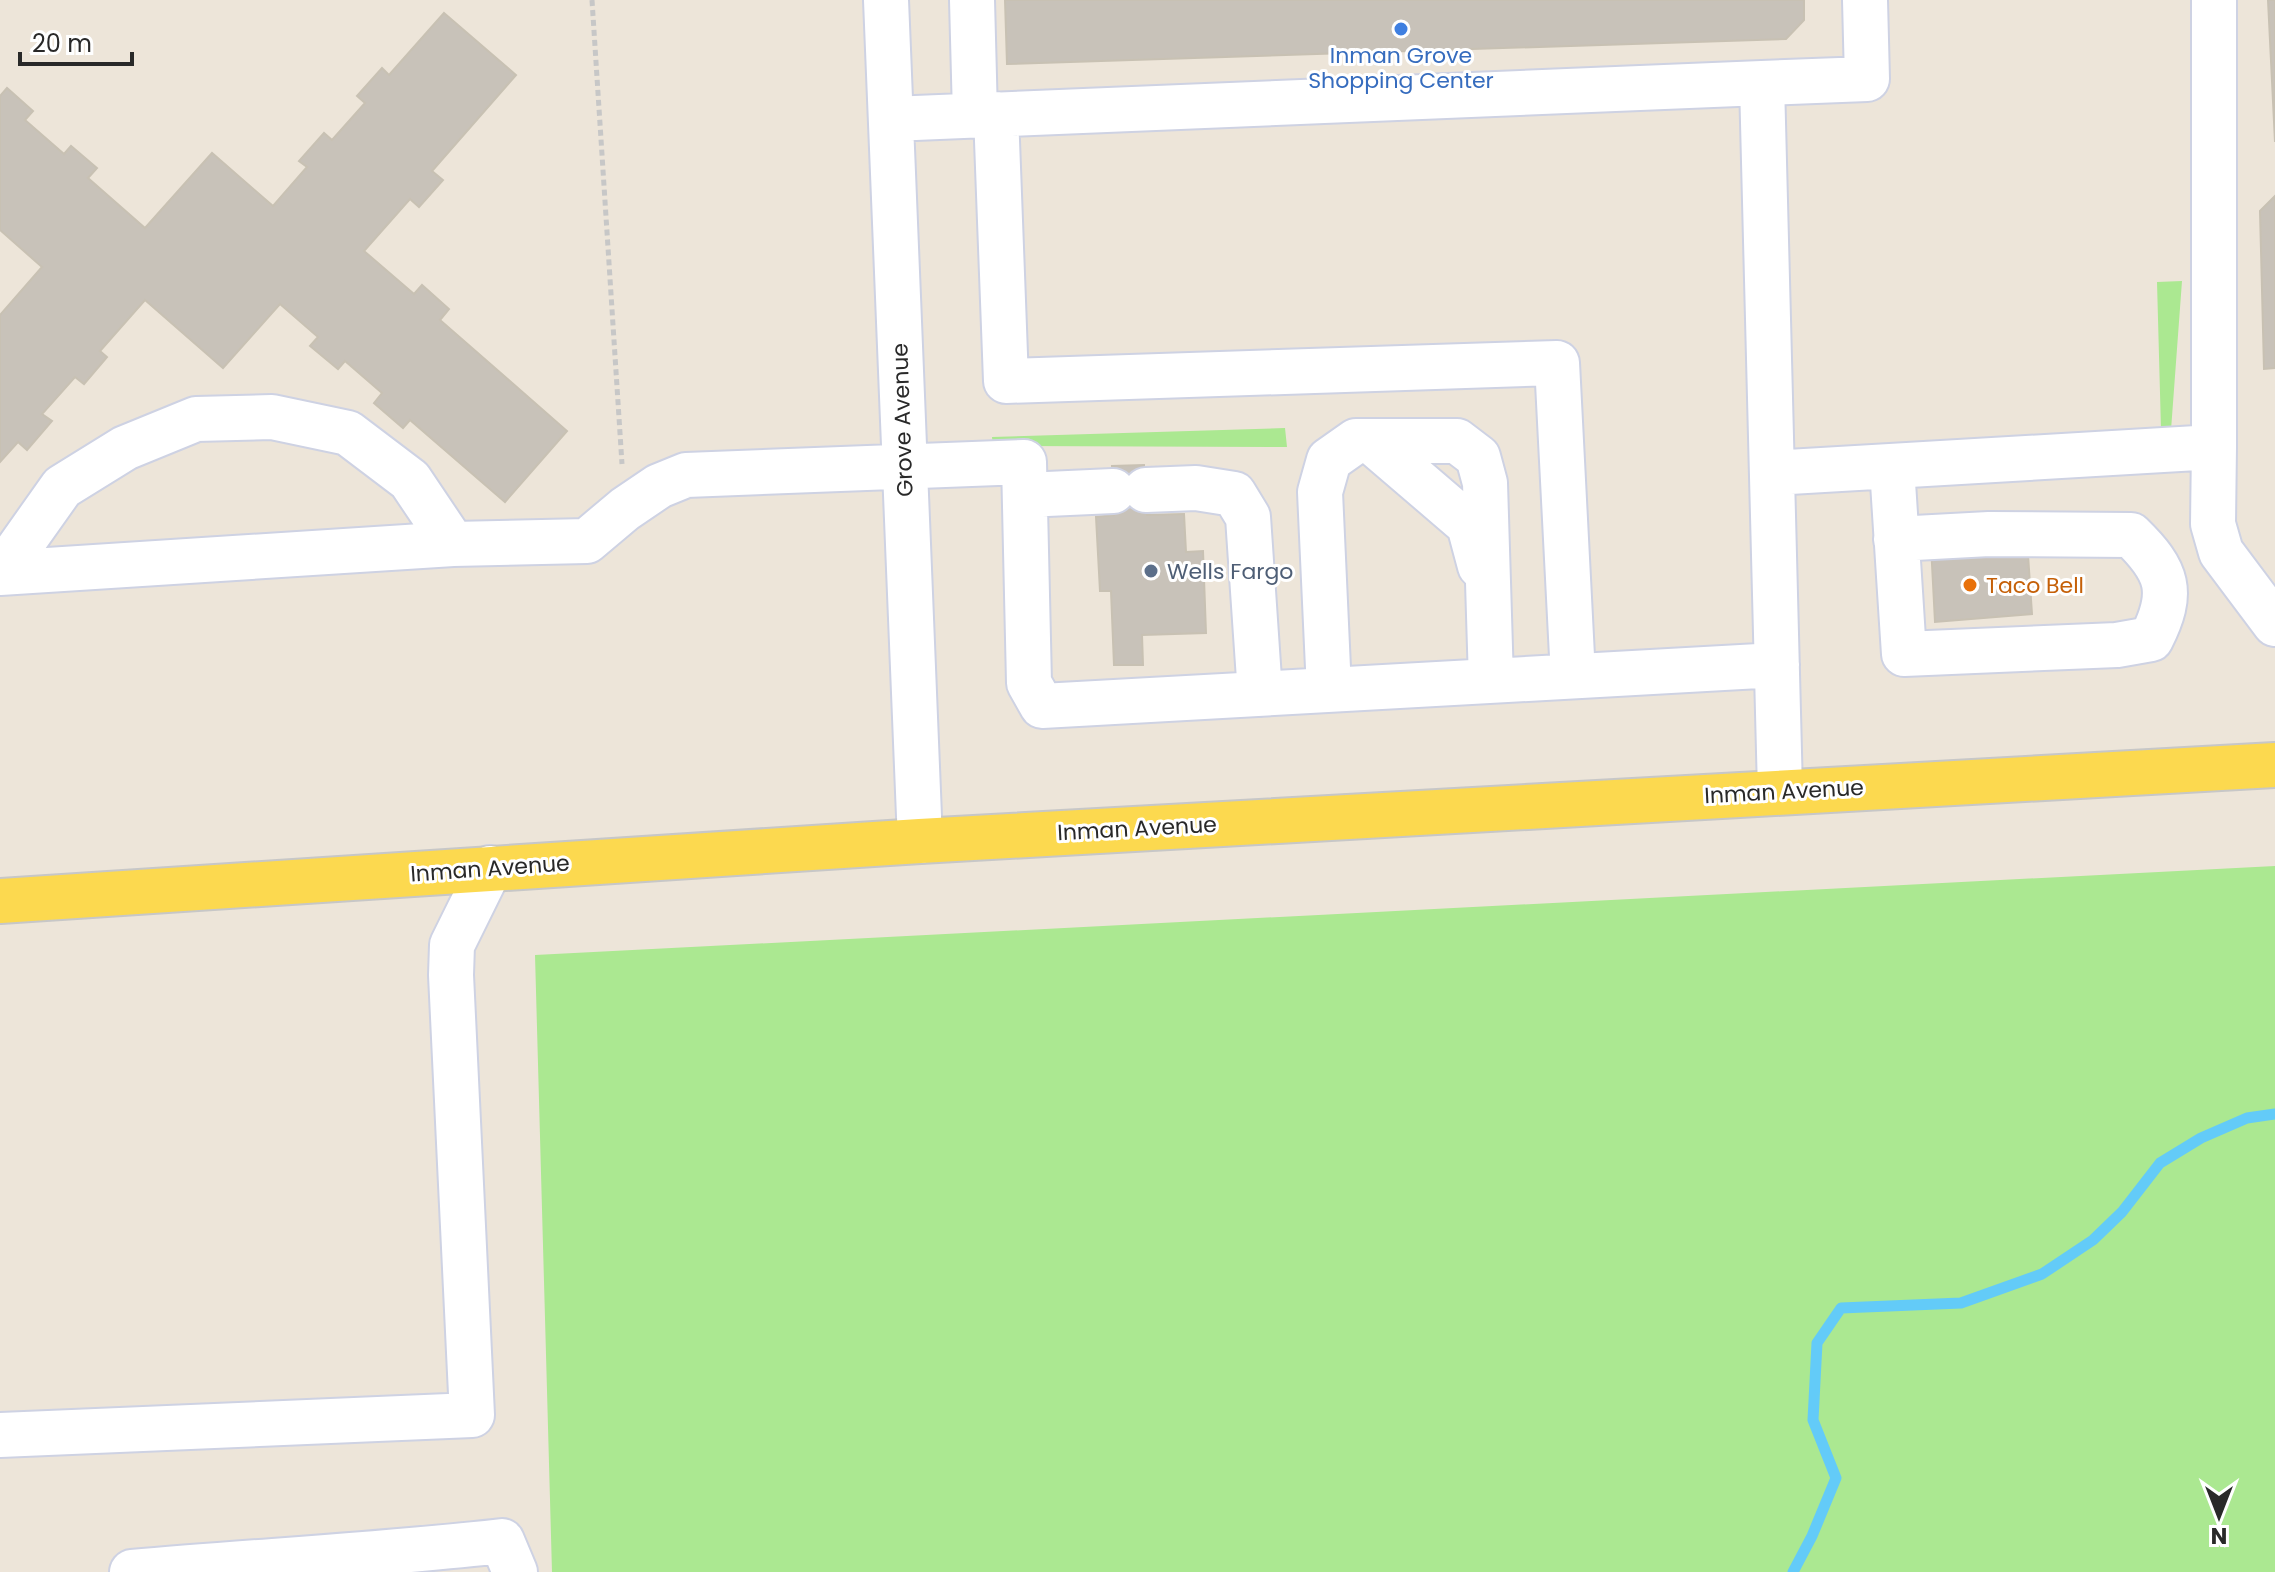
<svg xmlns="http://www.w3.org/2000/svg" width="2275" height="1572" viewBox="0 0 2275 1572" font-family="Poppins,sans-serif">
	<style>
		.green { fill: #abe891 }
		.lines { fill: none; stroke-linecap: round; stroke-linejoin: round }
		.stream { stroke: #63cbf8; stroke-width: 11 }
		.building { fill: #c8c2b9; stroke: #c8c1b3; stroke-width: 2 }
		.minor-casing { stroke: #ced2e3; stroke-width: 48 }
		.major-casing { stroke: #c7c7c7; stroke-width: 48 }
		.path { stroke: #c7c7c7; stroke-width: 5; stroke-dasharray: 6 4; stroke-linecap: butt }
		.minor { stroke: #fff; stroke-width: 44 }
		.major { stroke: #fcd94f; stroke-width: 44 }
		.shop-dot { fill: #3f7fe0; stroke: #fff; stroke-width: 3 }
		.service-dot { fill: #5c6f8a; stroke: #fff; stroke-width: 3 }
		.food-dot { fill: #e8710a; stroke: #fff; stroke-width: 3 }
		.labels { text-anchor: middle; stroke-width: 6; stroke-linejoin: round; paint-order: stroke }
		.shop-label { font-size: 22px; fill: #366cbe; stroke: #fff }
		.street-label { font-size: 22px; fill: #292929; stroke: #fff }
		.service-label { font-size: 22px; fill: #4e5e75; stroke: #fff; text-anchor: start }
		.food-label { font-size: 22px; fill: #c56008; stroke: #fff; text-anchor: start }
	</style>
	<rect width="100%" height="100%" fill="#ede5d9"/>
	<!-- green -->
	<path class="green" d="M2182,281L2171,430H2161L2157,282Z
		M1285,428L1287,447L993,446L992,437Z
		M2275,866V1572H552L535,955Z"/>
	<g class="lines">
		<!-- stream -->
		<path class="stream" d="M1793,1572L1812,1536L1836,1478L1813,1420L1817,1343L1841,1308L1961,1303L2042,1274L2093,1240L2122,1212L2160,1163L2201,1138L2247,1118L2275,1114"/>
	</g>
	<!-- building -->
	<path class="building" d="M1005,0H1804V20L1786,39L1007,64Z
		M2268,0H2275V142Z
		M444,13L516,75L432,171L443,180L419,207L410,199L364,251L414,294L422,285L449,309L440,320L567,431L505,502L410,420L403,428L374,403L382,393L345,361L338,369L310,346L318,337L280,304L223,368L145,300L100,351L107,357L84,384L75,377L42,414L52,421L27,450L18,442L0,462V315L42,267L0,230V96L7,88L33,111L25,120L64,154L71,146L97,168L88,178L145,228L212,153L273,206L307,167L299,161L324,133L332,140L365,103L357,96L382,68L389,75Z
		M2275,196V368L2264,369L2260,211Z
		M1144,465L1147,515L1184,514L1186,552L1203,551L1206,633L1142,635L1143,665H1114L1111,591H1100L1096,517L1114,515L1112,466Z
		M2027,540L2032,614L1935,622L1931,545Z"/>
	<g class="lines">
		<defs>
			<path id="minor" d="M886,0L920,841
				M972,0L975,115
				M1762,83L1867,79L1865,0
				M996,114L1006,381L1557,363L1573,676
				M891,119L1762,83L1780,791
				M1371,441L1469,525L1480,566
				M2214,447L2213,524L2221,552L2275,624
				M1892,467L1904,654L2117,645L2151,639C2175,592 2168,571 2131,535L1989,534L1896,539
				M1772,473L2214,447V0
				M1146,490L1196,488L1234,494L1248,517L1260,694
				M1025,495L1113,491
				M0,573L453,544L587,541L625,509L659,486L686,475L1024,462L1029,683L1042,706L1777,665
				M1,573L62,487L125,448L196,419L272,417L348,433L410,480L453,544
				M1329,690L1320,492L1329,460L1356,441H1457L1478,457L1485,483L1491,681
				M0,1435L472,1415L451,975L452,945L490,868
				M132,1572C256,1561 379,1555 502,1541L515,1572"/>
			<path id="major" d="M0,901L920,841L2275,765"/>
		</defs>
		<!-- minor casing -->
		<use href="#minor" class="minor-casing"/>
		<!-- major casing -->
		<use href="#major" class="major-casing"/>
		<!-- path -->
		<path class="path" d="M592,0L622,464"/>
		<!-- minor -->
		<use href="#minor" class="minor"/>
		<!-- major -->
		<use href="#major" class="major"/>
	</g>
	<!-- markers -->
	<circle class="shop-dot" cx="1401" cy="29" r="8"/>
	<circle class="service-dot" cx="1151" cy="571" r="8"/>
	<circle class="food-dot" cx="1970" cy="585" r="8"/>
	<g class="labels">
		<!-- shop labels -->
		<g class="shop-label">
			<text x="1401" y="63">Inman Grove<tspan x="1401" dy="25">Shopping Center</tspan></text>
		</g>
		<!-- street labels -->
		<g class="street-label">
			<text transform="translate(902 420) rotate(-92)" y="8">Grove Avenue</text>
			<text transform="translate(1784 791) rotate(-3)" y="8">Inman Avenue</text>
			<text transform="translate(1137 828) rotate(-3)" y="8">Inman Avenue</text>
			<text transform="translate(490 868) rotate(-4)" y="8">Inman Avenue</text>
		</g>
		<!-- service labels -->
		<g class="service-label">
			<text x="1167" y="579">Wells Fargo</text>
		</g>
		<!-- food labels -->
		<g class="food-label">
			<text x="1986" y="593">Taco Bell</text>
		</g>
	</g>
	<!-- north arrow -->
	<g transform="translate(2219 1516) rotate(180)" stroke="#ffffff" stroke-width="6" paint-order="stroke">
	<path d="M0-6L14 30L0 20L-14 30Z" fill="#292929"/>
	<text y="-12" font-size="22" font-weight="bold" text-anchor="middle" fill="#292929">N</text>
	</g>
	<!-- scale -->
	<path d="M20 52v12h112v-12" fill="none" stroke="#292929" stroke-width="4"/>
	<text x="32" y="52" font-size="24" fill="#292929" stroke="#ffffff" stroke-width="6" paint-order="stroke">20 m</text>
</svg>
